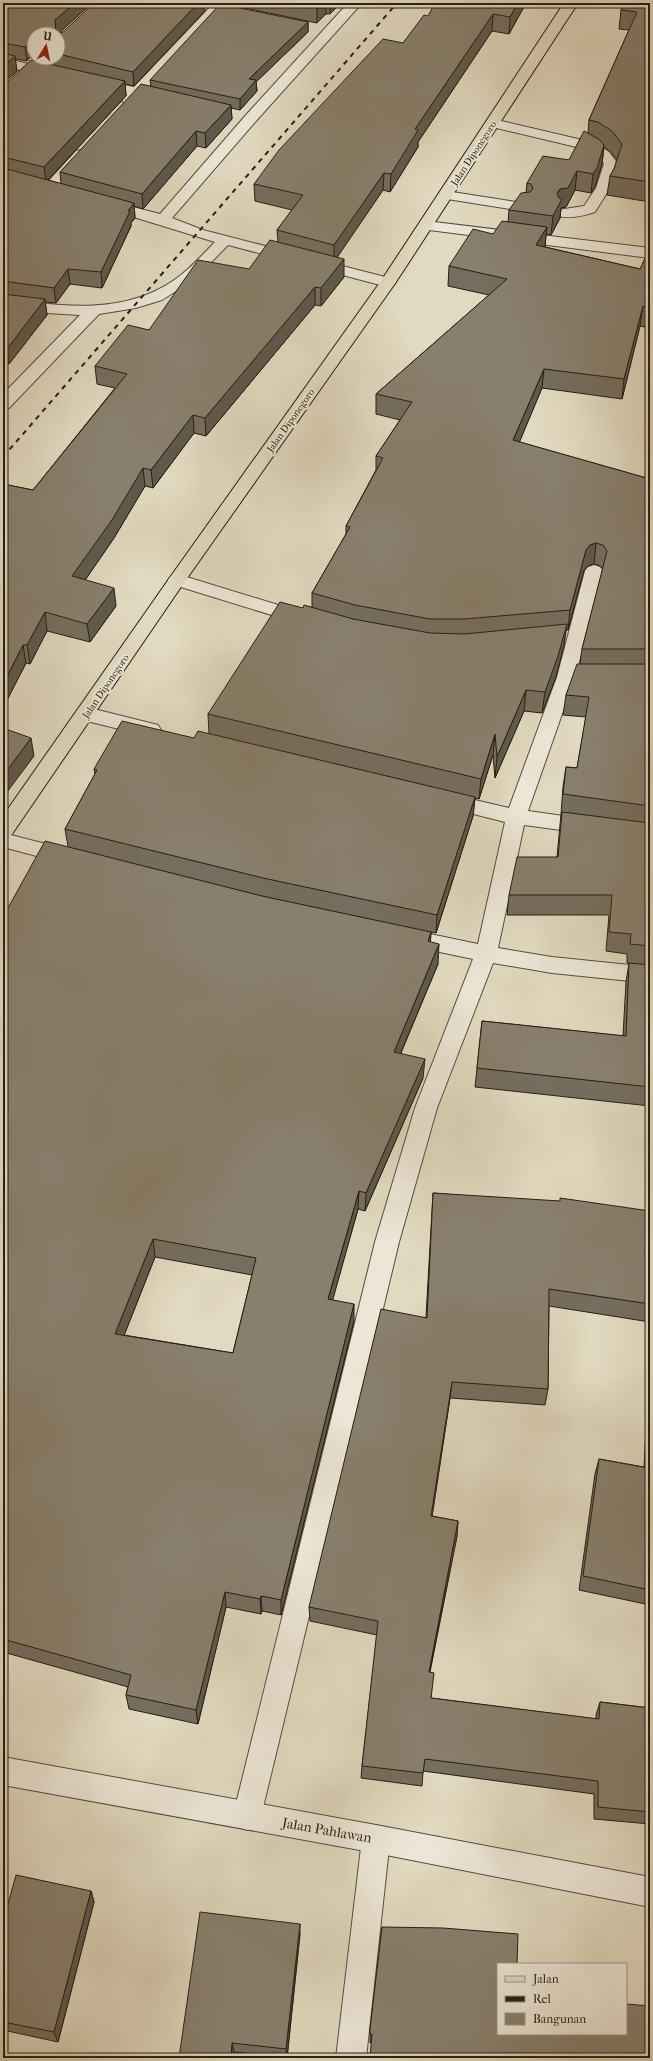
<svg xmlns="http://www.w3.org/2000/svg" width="653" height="2061" viewBox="0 0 653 2061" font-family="'IM FELL French Canon',serif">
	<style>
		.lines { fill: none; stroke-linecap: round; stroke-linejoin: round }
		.service-casing { stroke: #564c3e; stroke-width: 2 }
		.minor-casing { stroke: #564c3e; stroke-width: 2 }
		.tertiary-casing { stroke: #564c3e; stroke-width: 2 }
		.primary-casing { stroke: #281d13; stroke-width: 2 }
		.service { fill: #ece6d6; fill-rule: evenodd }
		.minor { fill: #ece6d6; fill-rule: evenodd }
		.tertiary { fill: #ece6d6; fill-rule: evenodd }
		.primary { fill: #e1d9c0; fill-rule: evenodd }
		.rail { stroke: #281d13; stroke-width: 2; stroke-dasharray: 5 5; stroke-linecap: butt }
		.wall { fill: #756d5e; stroke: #281d13; fill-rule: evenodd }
		.shaded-wall { fill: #5f594c; stroke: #281d13 }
		.building { fill: #887f6d; stroke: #281d13; fill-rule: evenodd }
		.labels { text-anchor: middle; stroke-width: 4; stroke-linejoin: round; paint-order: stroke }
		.far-street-label { font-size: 10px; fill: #281d13; stroke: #ece6d6 }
		.near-street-label { font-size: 14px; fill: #281d13; stroke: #ece6d6 }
	</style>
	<rect width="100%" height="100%" fill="#e1d9c0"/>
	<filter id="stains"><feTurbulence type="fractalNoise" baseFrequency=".005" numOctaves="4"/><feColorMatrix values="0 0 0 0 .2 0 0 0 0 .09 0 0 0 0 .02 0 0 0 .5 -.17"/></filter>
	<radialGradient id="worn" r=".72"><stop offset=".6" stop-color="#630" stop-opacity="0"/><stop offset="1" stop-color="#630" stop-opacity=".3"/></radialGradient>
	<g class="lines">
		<defs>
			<path id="service" d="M493,119L595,143L609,152L618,164L610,188L595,212C583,216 571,219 558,216L556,213L558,210L584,206L596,188L604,164L599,158L585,149L488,126L486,123L488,120Z
				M446,191L523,203L528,204L530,207L528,210L523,211L441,198L439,195L441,192Z"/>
			<path id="minor" d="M348,3H362L256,121L172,218L203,230L393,279L396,282L393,285L388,287L228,245L195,279L162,300L136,308L99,314L9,408L3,409V394L80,315L46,313L3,307V297C60,308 127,315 177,278C191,268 203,254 215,242L101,207L99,204L101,201L106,200L160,214L246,115Z
				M217,4L224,8L222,11L146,90L169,95L171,98L169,101L164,102L140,97C135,102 132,105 124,103L122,100L127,94L91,86L89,83L91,80L96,79L134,87L212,5Z
				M3,58L58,71L60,74L58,77L53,78L3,66Z
				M81,150L86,151L88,154L86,157L54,192H44L42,189L44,186L76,151Z
				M426,221L650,248V258L421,229L418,226L421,223Z
				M594,565L600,567L603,571L575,677L528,811L650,828V842L524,825L498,948L552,957L650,967V983L552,973L493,963L437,1108L399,1242L261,1816L257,1826L247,1830L237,1826L233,1816L375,1242L415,1108L473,959L411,946L404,944L400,938L404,932L411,930L478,944L505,822L438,805L435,800L438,795L445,793L509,808L557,677L585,571L588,567Z
				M177,574L311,615L313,619L311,623L304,625L171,584L168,580L171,576Z
				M86,707L158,725L161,730L158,735L151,737L79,719L76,714L79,709Z
				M3,833L77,852L80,857L77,862L70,865L3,847Z
				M376,1825L386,1829L390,1839L366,2058H336L362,1839L366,1829Z"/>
			<path id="tertiary" d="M3,1757L376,1825L650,1877V1907L376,1853L3,1785Z"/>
			<path id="primary" d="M564,3H578L396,282L183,584L10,837L3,839V816L171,576L381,281Z"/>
		</defs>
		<!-- service casing -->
		<use href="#service" class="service-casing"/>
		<!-- minor casing -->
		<use href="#minor" class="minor-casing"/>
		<!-- tertiary casing -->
		<use href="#tertiary" class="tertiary-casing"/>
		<!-- primary casing -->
		<use href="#primary" class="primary-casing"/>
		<!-- service -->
		<use href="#service" class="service"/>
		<!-- minor -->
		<use href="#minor" class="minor"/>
		<!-- tertiary -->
		<use href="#tertiary" class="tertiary"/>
		<!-- primary -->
		<use href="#primary" class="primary"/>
		<!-- rail -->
		<path class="rail" d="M3,457L397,3"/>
	</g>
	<!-- wall -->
	<path class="wall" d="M3,3H92L59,33L205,11L134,86L125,84L126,96L48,180L61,184L60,172L151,86L150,80L308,22V32L256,82L257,91L240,110L231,108L232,119L206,148L197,146L143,209L134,206L135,218L131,223V226L102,288L70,284L56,303L45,302L47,315L9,364L3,363ZM34,34H58V58H41L42,62L7,82L3,83L17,71L15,59L27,61L32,56H34Z
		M221,3H339V5L330,14H326L317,23Z
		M526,3L509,34L492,31L418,142V147L390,192L383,190L337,257L344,277L321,306L315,305L206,436L194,433L153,488L145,486L114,538L85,580L116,606L90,642L47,631L30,664L26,663L3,708V484L33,490L115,388L97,384L95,366L149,330L249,269L278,242L277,230L292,210L255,201L254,184L403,43L428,16Z
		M650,3V202L607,195L610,176L614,169L617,160L610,151L604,147L602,164L595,187L591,193L575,190L566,207L561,208L560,218L551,235L546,234L545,247L640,269L650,254V328L640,326L622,399L542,388L519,442L650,479V1106L475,1087L482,1021L623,1036L626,982L629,963H627V954L606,951L609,915H507L509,895L557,857L561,814L563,787L566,767L577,768L586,717L563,715L566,695L580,664L582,649L603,569L600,566L594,564L588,566L584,570L568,630H566L564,645L556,677L542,713L524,711L495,778L493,755L479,799L475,798L473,816L436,933L431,932L430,942L438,964L401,1053L423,1078L365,1211L358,1209L332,1300L354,1321L281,1615L262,1611L261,1614L226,1607L198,1724L129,1709L126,1695L128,1687L3,1652V917L68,846L65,829L95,774L94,769L209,734L208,714L303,608L312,607V593L346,534V526L376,470V456L400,420L376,414V394L489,295L448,286L449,266L493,234L508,222L509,210L526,193L527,183L569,160L588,133L589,120L629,30L619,29L621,10ZM155,1257L252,1275L233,1353L124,1335Z
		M433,1193L650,1211V1322L549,1306L548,1389L545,1405L450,1398L432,1516L458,1521L457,1536L430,1672L431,1698L596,1719V1715L600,1702L650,1708V1824L594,1819V1794L423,1771L422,1786L361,1778L362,1766L377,1635L310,1621L309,1607L426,1317Z
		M650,1353V1605L579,1590L595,1474L599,1459L644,1467Z
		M91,1891L94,1902L58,2042L3,2030V1922Z
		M382,1927L371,2043H370V2029Z
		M300,1934L287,2058L234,2052L179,2058Z"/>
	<!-- shaded-wall -->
	<path class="shaded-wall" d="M75,3H92L58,34H56L55,20Z
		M198,3H205V11L134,86L133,72Z
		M323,3H326V14L317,23V8Z
		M330,3H339V5L330,14Z
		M518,3H526L509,34L510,17Z
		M493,14L492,31L418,142V147L390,192L391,174L415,129Z
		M308,22V32L256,82L257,91L240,110V99L249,79Z
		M30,42L32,56L27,61L25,47Z
		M15,56L17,71L3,83V67Z
		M125,81L126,96L46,182L44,167Z
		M231,105L232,119L206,148L205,133Z
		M196,131L197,146L143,209L142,194Z
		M604,145L602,164L595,187L591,193L593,174Z
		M577,171L575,190L566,207L561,208L560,218L551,235L553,216L557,193Z
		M384,173L383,190L334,262V245Z
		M134,203L135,218L131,223V226L102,288L101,272L128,211Z
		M547,227L545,246L534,265L536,245Z
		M344,259V277L321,306V288Z
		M68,269L70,284L56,303L54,288Z
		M315,287V305L206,436L205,418Z
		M45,299L47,315L9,364L7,349Z
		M643,306L640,326L622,399L624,379Z
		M544,369L542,388L512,460L513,440Z
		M193,415L194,433L153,488L151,470Z
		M143,468L145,486L114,538L75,595L72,576Z
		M596,543L594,564L588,566L584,570L568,630L570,610L586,550L590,545Z
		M114,588L116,606L90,642L87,624Z
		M45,612L47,631L30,664L27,645Z
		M567,624L564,645L556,677L542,713L545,692Z
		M23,645L26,663L3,708V684Z
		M526,690L524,711L495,778L497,757Z
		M495,734L493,755L479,799L481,779Z
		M31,738L34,756L4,796L3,790V776Z
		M475,797L473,816L436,933L437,915Z
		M431,932L430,951L428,941Z
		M439,944L438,964L393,1071L394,1052Z
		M425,1059L423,1078L365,1211L366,1193Z
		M359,1191L358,1209L328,1317V1299Z
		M153,1239L155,1257L118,1351L115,1334Z
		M354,1304V1321L281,1615V1600Z
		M452,1382L450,1398L430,1530L431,1516Z
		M458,1521L457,1536L427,1685L429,1672Z
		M225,1592L226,1607L198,1724L196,1710Z
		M261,1596L262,1611L261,1614L260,1599Z
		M91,1891L94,1902L58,2042L54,2032Z
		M300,1924V1934L287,2058L286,2049Z
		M232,2043L234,2052L233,2058H231Z"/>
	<!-- building -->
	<path class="building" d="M3,3H75L55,20L56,34L63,32L94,3H198L133,72L58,54V34H34V42H30L25,47L3,43Z
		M292,3H323L317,8Z
		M435,3H518L510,17L493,14L415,129L418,130L391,174L384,173L334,245L277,230L303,195L254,184L279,150L383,39L403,43L424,15L428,16Z
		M624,3H650V182L610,176L614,169L622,144L612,131L598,122L589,120L637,12L621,10Z
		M220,4L308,22L249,79L256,80L240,99L150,80Z
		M3,53L15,56L3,67Z
		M31,60L125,81L44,167L3,157V83L7,82Z
		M141,84L231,105L205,133L196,131L142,194L60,172Z
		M584,131L586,132L600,140L604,145L597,168L593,174L577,171L568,188L560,189L557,193L559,198L562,199L553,216L509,210L521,193L530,192L533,189L531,184L527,183L543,156L569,160Z
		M3,168L134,203L128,211H130L101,272L68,269L54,288L3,281Z
		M502,221L547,227L536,245L640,269L647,254H650V308L643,306L624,379L544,369L513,440L650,479V649H582L607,551L603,545L596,543L590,545L586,550L570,610L464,619H430L355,605L312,593L350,527L346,526L383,458L376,456L412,402L376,394L507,279L449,266L473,229L493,234Z
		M270,240L344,259L321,288L315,287L205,418L193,415L151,470L143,468L112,520L72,576L114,588L87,624L45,612L27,645H23L3,684V484L33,490L127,374L95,366L128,325L149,330L198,260L249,269Z
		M3,294L45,299L7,349L3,348Z
		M280,602L303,608L304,605L353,619L430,633L465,634L567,624L558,656L545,692L526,690L497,757L495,734L481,779L208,714Z
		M577,664H650V806L563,794L566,767L577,768L589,697L566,695Z
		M122,721L194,738L198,731L475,797L437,915L263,878L65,829L97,770L94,769Z
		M3,728L31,738L3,776Z
		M562,812L650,823V946L630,944L631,934L609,932L612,895H509L517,857H558Z
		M45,841L262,896L431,932L428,941L439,944L394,1052L425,1059L366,1193L359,1191L328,1299L354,1304L281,1600L261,1596L260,1599L225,1592L196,1710L126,1695L131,1675L3,1639V917ZM153,1239L256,1258L233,1353L115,1334Z
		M629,963L650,965V1087L477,1068L482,1021L626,1036Z
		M433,1193L560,1201V1198L650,1211V1304L549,1289L548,1389L452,1382L431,1516L458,1521L429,1672L434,1673L431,1698L599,1719L600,1702L650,1708V1812L598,1807V1781L425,1759L423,1773L362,1766L378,1621L309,1607L381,1309L427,1318Z
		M650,1422V1590L583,1576L599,1459L648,1468Z
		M16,1875L91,1891L54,2032L3,2022V1922Z
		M200,1912L300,1924L286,2049L232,2043L231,2058H179Z
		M382,1927L443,1928L518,1934L517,1964H498V2034H626V2004L650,2006V2058H370L372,2034H370V2029Z"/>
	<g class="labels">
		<!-- far-street labels -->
		<g class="far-street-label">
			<text transform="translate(473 153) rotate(-57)" y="4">Jalan Diponegoro</text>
			<text transform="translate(290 420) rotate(-55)" y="4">Jalan Diponegoro</text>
			<text transform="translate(105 686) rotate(-56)" y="4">Jalan Diponegoro</text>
		</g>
		<!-- near-street labels -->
		<g class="near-street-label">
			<text transform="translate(327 1830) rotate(10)" y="5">Jalan Pahlawan</text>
		</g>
	</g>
	<!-- margin -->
	<rect width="653" height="2061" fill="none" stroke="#e1d9c0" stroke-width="16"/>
	<rect x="4" y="4" width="645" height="2053" fill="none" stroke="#281d13" stroke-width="2"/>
	<rect x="8" y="8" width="637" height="2045" fill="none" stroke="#281d13"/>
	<!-- legend -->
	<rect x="497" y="1963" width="130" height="72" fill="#ece6d6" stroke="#9e9688"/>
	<rect x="505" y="1976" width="20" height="6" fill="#e1d9c0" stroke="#9e9688"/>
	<text x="533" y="1983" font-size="12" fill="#281d13">Jalan</text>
	<rect x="505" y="1996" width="20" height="6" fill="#281d13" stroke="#9e9688"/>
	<text x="533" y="2003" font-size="12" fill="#281d13">Rel</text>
	<rect x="505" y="2013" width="20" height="12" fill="#887f6d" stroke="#9e9688"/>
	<text x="533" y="2023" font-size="12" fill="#281d13">Bangunan</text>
	<!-- north arrow -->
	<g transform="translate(46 46) rotate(10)"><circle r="19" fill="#ece6d6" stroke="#9e9688"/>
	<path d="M0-3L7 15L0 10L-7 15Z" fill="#8f2418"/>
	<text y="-6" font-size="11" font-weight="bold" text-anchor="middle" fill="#281d13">U</text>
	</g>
	<rect width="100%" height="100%" filter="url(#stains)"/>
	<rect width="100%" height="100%" fill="url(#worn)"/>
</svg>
